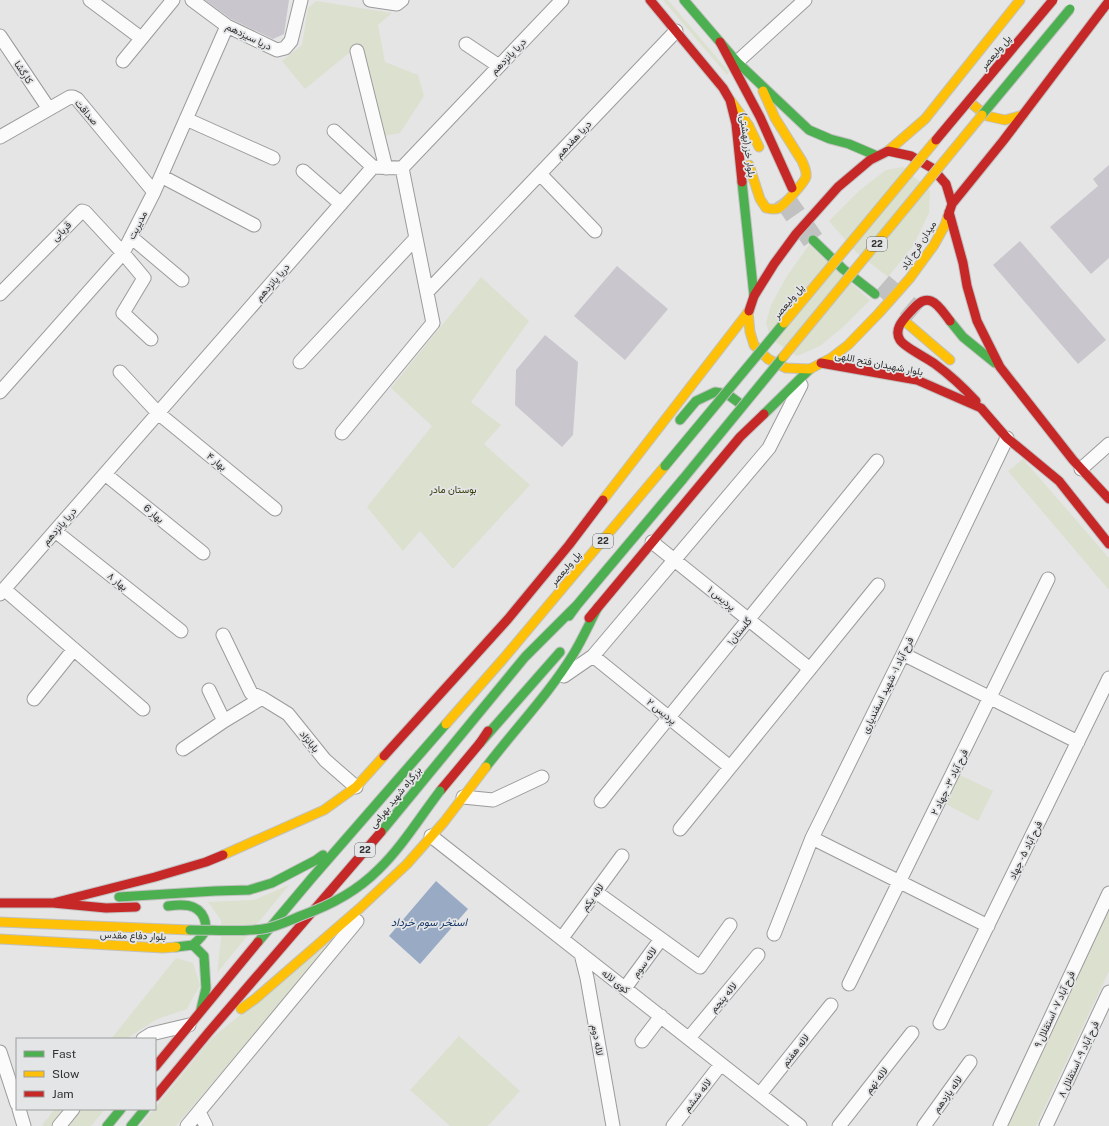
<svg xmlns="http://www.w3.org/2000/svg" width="1109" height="1126" viewBox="0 0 1109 1126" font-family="'Public Sans',Vazirmatn,sans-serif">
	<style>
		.green { fill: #dce0cf }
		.water { fill: #99aac5 }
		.building { fill: #cac6cd }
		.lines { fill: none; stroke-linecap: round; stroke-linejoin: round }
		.highway-tunnel { stroke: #c1c1c1; stroke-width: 22; stroke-dasharray: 22 11; stroke-linecap: butt }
		.street-casing { stroke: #9b9b9b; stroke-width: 15 }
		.fast-casing { stroke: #c1c1c1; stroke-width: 11 }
		.slow-casing { stroke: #c1c1c1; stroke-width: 11 }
		.jam-casing { stroke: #c1c1c1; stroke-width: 11 }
		.street { stroke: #fbfbfb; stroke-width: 13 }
		.fast { stroke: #4caf50; stroke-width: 9 }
		.slow { stroke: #ffc107; stroke-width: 9 }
		.jam { stroke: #c62828; stroke-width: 9 }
		.fast-bridge-casing { stroke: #c1c1c1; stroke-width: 11; stroke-linecap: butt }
		.slow-bridge-casing { stroke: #c1c1c1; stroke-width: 11; stroke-linecap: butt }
		.jam-bridge-casing { stroke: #c1c1c1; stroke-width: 11; stroke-linecap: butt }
		.fast-bridge { stroke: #4caf50; stroke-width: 9 }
		.slow-bridge { stroke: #ffc107; stroke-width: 9 }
		.jam-bridge { stroke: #c62828; stroke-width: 9 }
		.labels { text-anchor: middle; stroke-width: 3.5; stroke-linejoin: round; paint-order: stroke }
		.shield { fill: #e4e5e6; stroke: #676768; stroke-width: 1 }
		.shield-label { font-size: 9px; font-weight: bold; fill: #313132 }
		.street-label { font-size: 10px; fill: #313132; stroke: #e4e5e6 }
		.park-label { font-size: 10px; fill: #323b03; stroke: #e4e5e6 }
		.water-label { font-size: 11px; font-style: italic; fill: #19396a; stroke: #e4e5e6 }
	</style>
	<rect width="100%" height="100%" fill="#e5e5e5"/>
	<!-- green -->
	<path class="green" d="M663,0H668L729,72L727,75Z
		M316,1L392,13L378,25L385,62L418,75L424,96L400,133L384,136L360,44L305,89L282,61L302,45L308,8Z
		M903,167L930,191L929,213L913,246L888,277L856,252L829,221L860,190L886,170Z
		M809,245L870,300L843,327L820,346L797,356L771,339L766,323L771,305L787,276Z
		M481,277L529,321L471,402L501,425L484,444L530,485L453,569L420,531L403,551L367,507L432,426L391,388Z
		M1023,459L1109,558V590L1008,471Z
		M956,773L993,791L978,821L942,802Z
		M289,885L217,973L221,938V920L208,902L254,900Z
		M1109,911V971L1036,1126H1008Z
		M337,936L176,1126H140L212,1038Z
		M176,958L193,963L200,985L187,1009L157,1019L126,1039H111Z
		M459,1036L520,1091L488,1126H450L410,1090Z
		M55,1109H62L51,1126H44L42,1125Z
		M81,1109H105L91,1126H66Z"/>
	<!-- water -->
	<path class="water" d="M436,881L468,909L420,964L389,936Z"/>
	<!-- building -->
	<path class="building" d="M205,0H289L284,34L273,39L231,19Z
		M1109,165V258L1091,274L1050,227L1098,186L1093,179Z
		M1020,241L1106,340L1078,364L993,265Z
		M617,266L668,309L625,360L574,316Z
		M545,335L578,362L573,435L562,447L515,405L516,370Z"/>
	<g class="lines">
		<!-- highway-tunnel -->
		<path class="highway-tunnel" d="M783,197L813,240
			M882,284L917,314"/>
		<defs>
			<path id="street" d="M90,0L141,38
				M192,0L227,26L277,50L285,48L291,41L301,0
				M370,0L397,4L402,0
				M0,36L49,109
				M466,44L499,66
				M357,51L386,168
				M123,61L173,0
				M737,62L805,0
				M186,119L273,158
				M334,131L373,167
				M0,137L70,97H73L77,99L154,192
				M303,171L341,204
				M540,174L595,231
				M161,176L254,225
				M131,237L182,280
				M427,292L676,31
				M0,294L82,211L85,212L123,253L144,278L123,313L151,339
				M300,362L416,238
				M120,372L158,413L275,509
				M0,392L123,253L154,192L227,26
				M342,433L433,323L402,168
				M1081,469L1109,444
				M105,474L203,553
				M55,531L181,631
				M652,542L810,669
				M4,589L143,709
				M0,594L373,167L402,168L562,0
				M223,635L251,693L262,698
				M903,654L1078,742
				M593,656L730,767
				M564,676L593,656L769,448L801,385
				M209,690L224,721
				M34,699L74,649
				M183,749L224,721L262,698L288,714L325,760L356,787
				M463,797L493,800L542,777
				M601,801L877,461
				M680,829L878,585
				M431,836L800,1126
				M812,838L988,926
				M596,892L700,967L730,925
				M774,934L812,838L903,654L1007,438
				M562,938L622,856
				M581,954L587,978L613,1126
				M849,984L1048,579
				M625,988L661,939
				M940,1023L1109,678
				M689,1038L758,955
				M143,1039L151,1034L189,1025
				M642,1041L661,1016
				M0,1052L17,1104
				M760,1094L831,1005
				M19,1109L24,1126
				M199,1112L206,1126
				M59,1126L64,1120L73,1109
				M187,1126L357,921
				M673,1126L721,1064
				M839,1126L912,1033
				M924,1126L970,1062
				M1000,1126L1109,893
				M1046,1126L1109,992"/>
			<path id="fast" d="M684,0L737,62L809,130L830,139L849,144L877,156
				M742,182L754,296
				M813,240L843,269L875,294
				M950,321L963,337L995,363
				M764,414L810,369
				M680,420L696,401L715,392L727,394L738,402
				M569,616L577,605L683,479
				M480,743L560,652
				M486,767C515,729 549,694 574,653C583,638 590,622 598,607
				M381,832L525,657L577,605
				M119,897L215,891L249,890L272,883L316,860L323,855
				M168,906C181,904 198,903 204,918C206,923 206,929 204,933C201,938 197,941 193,945
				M258,942L311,879L446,724
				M176,947L193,945L204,956L206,988L201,1009
				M107,1126L121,1109
				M131,1126L145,1109"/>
			<path id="slow" d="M730,100L749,126L759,147
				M971,102L972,104L987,116L1005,120L1023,115
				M888,151L925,119L1020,0
				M749,165L760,199L766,208C770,209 775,210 779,208C784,205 804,183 806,177C807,171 804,166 802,161L775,118L763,91
				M748,312L750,332L754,345L768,359L786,368L810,369L831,358L848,345L879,313L910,278L934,245L945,225L948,216
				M908,324L950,360
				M603,500L749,311
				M446,724L504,658L665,466
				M223,855L324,810L356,787L384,756
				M0,922L190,930
				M0,939L163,948L176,947
				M241,1009L255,999L360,908L407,864L444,822L486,767"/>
			<path id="jam" d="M650,0L723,88L730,100L736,124L742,182
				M720,42L760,117L792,188
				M952,204L1003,141L1109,1
				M949,212L963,263L967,286L977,321L1000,367L1073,460
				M749,311L754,296L774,264L796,234L838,187L870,160L888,151L911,156L932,168L946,184L952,204L948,216
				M950,321C945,315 939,304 931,301C928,300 926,300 923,301C918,303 914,308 911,311C904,319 893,329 900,340C904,347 927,358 935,364C950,375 963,387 976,401
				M821,363L917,380L981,408L1007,438L1059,481
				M1073,460L1109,499
				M1059,481L1109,544
				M589,618L740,437L764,414
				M384,756L508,619L569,545L603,500
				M440,791L480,743L488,731
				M0,903H53L106,908L136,907
				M53,903L155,877L206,862L223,855
				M155,1067L258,942
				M155,1097L208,1033L381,832"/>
		</defs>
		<!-- street casing -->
		<use href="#street" class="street-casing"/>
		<!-- fast casing -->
		<use href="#fast" class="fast-casing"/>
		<!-- slow casing -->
		<use href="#slow" class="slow-casing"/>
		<!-- jam casing -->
		<use href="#jam" class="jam-casing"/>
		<!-- street -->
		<use href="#street" class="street"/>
		<!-- fast -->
		<use href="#fast" class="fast"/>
		<!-- slow -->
		<use href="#slow" class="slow"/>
		<!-- jam -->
		<use href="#jam" class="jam"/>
		<defs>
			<path id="fast-bridge" d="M982,115L1070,9
				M665,466L784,323
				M683,479L783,357
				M190,930C214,930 239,932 263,929C277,927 290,920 303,915C331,905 357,891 378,870C402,847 420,817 440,791"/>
			<path id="slow-bridge" d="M784,323L936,140
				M783,357L982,115"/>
			<path id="jam-bridge" d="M936,140L1053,0"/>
		</defs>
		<!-- fast-bridge casing -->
		<use href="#fast-bridge" class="fast-bridge-casing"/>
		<!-- slow-bridge casing -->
		<use href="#slow-bridge" class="slow-bridge-casing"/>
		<!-- jam-bridge casing -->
		<use href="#jam-bridge" class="jam-bridge-casing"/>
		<!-- fast-bridge -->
		<use href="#fast-bridge" class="fast-bridge"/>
		<!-- slow-bridge -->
		<use href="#slow-bridge" class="slow-bridge"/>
		<!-- jam-bridge -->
		<use href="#jam-bridge" class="jam-bridge"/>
	</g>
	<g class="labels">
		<!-- shield labels -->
		<g class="shield">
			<rect x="867" y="237" width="20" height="14" rx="3"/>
			<rect x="593" y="534" width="20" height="14" rx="3"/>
			<rect x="355" y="843" width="20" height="14" rx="3"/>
		</g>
		<g class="shield-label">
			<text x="877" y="247">22</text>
			<text x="603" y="544">22</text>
			<text x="365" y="853">22</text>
		</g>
		<!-- street labels -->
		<g class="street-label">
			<text transform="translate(249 36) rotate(26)" y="4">دریا سیزدهم</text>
			<text transform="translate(995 52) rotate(-50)" y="4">پل ولیعصر</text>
			<text transform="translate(508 56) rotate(-46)" y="4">دریا پانزدهم</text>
			<text transform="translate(24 72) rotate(56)" y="4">کارگشا</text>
			<text transform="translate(87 112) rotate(49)" y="4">صداقت</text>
			<text transform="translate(573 139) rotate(-47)" y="4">دریا هفدهم</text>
			<text transform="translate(748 145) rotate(82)" y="4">بلوار خزر(بهشتی)</text>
			<text transform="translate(137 225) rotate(-63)" y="4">مدیریت</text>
			<text transform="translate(61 231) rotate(-46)" y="4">قربانی</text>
			<text transform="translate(918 245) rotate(-57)" y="4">میدان فرح آباد</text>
			<text transform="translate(272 282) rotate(-49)" y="4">دریا پانزدهم</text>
			<text transform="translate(788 301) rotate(-50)" y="4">پل ولیعصر</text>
			<text transform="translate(879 363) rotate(11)" y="4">بلوار شهیدان فتح اللهی</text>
			<text transform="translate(217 461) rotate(39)" y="4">بهار ۴</text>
			<text transform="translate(154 513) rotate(39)" y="4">بهار 6</text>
			<text transform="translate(59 526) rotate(-49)" y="4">دریا پانزدهم</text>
			<text transform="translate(565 568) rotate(-50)" y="4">پل ولیعصر</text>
			<text transform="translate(118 581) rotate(39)" y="4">بهار ۸</text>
			<text transform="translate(722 598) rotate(39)" y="4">پردیس ۱</text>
			<text transform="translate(739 631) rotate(-51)" y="4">گلستان۱</text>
			<text transform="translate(887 685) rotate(-64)" y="4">فرح آباد ۱ - شهید اسفندیاری</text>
			<text transform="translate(662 711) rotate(39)" y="4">پردیس ۲</text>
			<text transform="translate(310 741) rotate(51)" y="4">بابانژاد</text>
			<text transform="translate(949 782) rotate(-64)" y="4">فرح آباد ۳ - جهاد ۲</text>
			<text transform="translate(395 797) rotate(-51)" y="4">بزرگراه شهید بهرامی</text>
			<text transform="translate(1025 850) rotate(-64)" y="4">فرح آباد ۵ - جهاد</text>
			<text transform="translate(592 897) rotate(-54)" y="4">لاله یکم</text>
			<text transform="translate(133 935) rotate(2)" y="4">بلوار دفاع مقدس</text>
			<text transform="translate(644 962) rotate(-54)" y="4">لاله سوم</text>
			<text transform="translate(616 981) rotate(38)" y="4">کوی لاله</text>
			<text transform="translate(723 997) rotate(-50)" y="4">لاله پنجم</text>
			<text transform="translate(1054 1009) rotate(-65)" y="4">فرح آباد ۷ - استقلال ۹</text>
			<text transform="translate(598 1040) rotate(80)" y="4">لاله دوم</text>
			<text transform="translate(795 1050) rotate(-52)" y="4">لاله هفتم</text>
			<text transform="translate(1078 1059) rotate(-65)" y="4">فرح آباد ۹ - استقلال ۸</text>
			<text transform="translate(876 1080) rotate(-52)" y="4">لاله نهم</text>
			<text transform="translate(947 1094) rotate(-54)" y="4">لاله یازدهم</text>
			<text transform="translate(697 1095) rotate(-52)" y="4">لاله ششم</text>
		</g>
		<!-- park labels -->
		<g class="park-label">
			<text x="453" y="493">بوستان مادر</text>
		</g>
		<!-- water labels -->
		<g class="water-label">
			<text x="429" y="926">استخر سوم خرداد</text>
		</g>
	</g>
	<!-- legend -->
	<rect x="16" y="1038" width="140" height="72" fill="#e4e5e6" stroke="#9c9d9e"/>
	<rect x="24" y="1051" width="20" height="6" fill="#4caf50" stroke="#9c9d9e"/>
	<text x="52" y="1058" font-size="12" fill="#313132">Fast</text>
	<rect x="24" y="1071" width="20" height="6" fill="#ffc107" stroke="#9c9d9e"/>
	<text x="52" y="1078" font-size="12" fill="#313132">Slow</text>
	<rect x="24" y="1091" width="20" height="6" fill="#c62828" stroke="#9c9d9e"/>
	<text x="52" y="1098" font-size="12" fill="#313132">Jam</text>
</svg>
